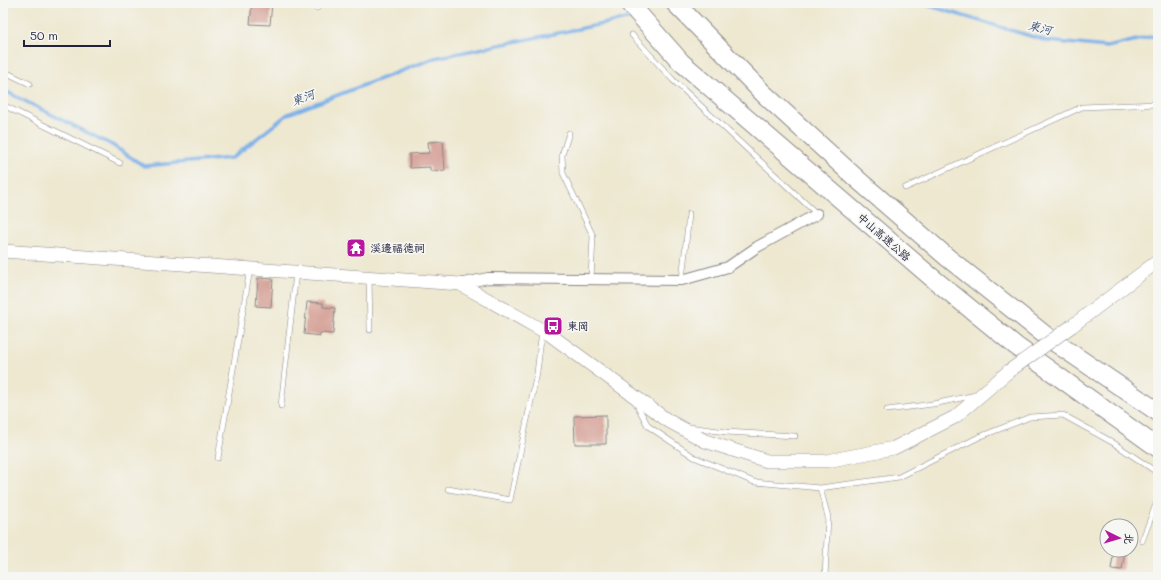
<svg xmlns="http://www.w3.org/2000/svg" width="1161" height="580" viewBox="0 0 1161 580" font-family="Mali,'LXGW WenKai TC',sans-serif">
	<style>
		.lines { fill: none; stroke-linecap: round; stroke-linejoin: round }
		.stream { stroke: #7bb0e9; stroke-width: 3.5 }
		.building { fill: #d1978d }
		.service-casing { stroke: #888586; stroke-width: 6 }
		.minor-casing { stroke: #888586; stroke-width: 12 }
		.tertiary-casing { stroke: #888586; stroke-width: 14 }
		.motorway-casing { stroke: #888586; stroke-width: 20 }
		.service { stroke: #fff; stroke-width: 5 }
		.minor { stroke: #fff; stroke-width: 10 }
		.tertiary { stroke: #fff; stroke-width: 13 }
		.motorway { stroke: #fff; stroke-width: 18 }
		.tertiary-bridge-casing { stroke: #888586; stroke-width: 14; stroke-linecap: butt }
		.tertiary-bridge { stroke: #fff; stroke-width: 13 }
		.labels { text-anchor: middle; stroke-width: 3.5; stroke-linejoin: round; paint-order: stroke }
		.street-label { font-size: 11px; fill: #22223b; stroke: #f6f6f2 }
		.poi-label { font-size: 11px; fill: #22223b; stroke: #f6f6f2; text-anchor: start }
		.water-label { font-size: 12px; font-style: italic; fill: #415478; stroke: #f6f6f2 }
	</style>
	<rect width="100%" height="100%" fill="#f6f6f2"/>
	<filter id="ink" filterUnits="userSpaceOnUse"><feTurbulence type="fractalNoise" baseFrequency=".025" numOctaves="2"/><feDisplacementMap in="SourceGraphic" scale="8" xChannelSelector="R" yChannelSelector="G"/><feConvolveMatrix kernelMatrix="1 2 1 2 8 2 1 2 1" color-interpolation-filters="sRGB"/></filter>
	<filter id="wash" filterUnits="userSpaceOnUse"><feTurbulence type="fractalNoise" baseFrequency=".012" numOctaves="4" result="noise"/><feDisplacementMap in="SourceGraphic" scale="16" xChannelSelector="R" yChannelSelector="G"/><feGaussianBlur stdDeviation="0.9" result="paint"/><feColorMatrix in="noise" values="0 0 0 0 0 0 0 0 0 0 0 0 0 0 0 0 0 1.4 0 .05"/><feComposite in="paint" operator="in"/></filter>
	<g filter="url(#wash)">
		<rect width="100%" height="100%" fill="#eee8d0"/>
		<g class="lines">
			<!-- stream -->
			<path class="stream" d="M920,3L1047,41L1107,47L1158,35
				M3,90L112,145L144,166L232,158L288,114L435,58L632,18"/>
		</g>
		<g id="blocks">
			<!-- building -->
			<path class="building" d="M252,3H272L270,25L250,24Z
				M443,141L445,170L430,171V167L410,168L409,154L429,153L428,142Z
				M258,278L273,279L271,307L256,306Z
				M307,302L323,303V307L335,308L333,334L320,333V336L304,334Z
				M606,415V444H575L574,416Z
				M1114,550H1125L1122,570L1111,569Z"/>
		</g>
	</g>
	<g filter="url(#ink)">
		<use href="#blocks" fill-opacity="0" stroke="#888586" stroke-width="1"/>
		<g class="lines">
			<defs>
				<path id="service" d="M317,8L318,3
					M632,35L673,80L817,214
					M3,71L30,84
					M3,105L120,163
					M569,133L562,155L563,173L593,236L591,279
					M905,188L1082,107L1158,104
					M369,277L370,330
					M682,280L689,214
					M635,401L648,426L694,457L754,482L820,488L899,477L979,437L1030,417L1063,415L1112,442L1158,473
					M281,406L296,273
					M887,410L933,404L976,395
					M689,427L726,432L795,436
					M218,458L250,269
					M820,488L828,517L825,577
					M448,489L510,500L537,373L542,330
					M1142,541L1158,499"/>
				<path id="minor" d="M460,284L488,278L682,280L728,267L757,247L817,214"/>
				<path id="tertiary" d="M3,251L460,284L549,334L667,420L705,441L767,461H827L894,448L955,417L1009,371
					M1072,326L1158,261"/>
				<path id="motorway" d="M629,3L681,62L930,276L1016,346L1158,448
					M675,3L764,94L857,179L948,258L1050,339L1158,412"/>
			</defs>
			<!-- service casing -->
			<use href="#service" class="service-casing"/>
			<!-- minor casing -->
			<use href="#minor" class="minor-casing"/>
			<!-- tertiary casing -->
			<use href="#tertiary" class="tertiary-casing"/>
			<!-- motorway casing -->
			<use href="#motorway" class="motorway-casing"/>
			<!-- service -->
			<use href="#service" class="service"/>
			<!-- minor -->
			<use href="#minor" class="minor"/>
			<!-- tertiary -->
			<use href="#tertiary" class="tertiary"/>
			<!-- motorway -->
			<use href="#motorway" class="motorway"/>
			<defs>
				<path id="tertiary-bridge" d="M1009,371L1072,326"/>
			</defs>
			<!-- tertiary-bridge casing -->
			<use href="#tertiary-bridge" class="tertiary-bridge-casing"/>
			<!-- tertiary-bridge -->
			<use href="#tertiary-bridge" class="tertiary-bridge"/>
		</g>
	</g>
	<!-- icons -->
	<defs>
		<symbol id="temple-square" viewBox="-11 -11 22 22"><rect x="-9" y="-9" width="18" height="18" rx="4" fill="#b5179e" stroke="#f6f6f2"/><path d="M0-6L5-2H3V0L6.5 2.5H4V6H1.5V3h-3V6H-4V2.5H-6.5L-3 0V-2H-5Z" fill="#fff"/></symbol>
		<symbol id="bus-square" viewBox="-11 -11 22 22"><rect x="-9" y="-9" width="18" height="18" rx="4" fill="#b5179e" stroke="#f6f6f2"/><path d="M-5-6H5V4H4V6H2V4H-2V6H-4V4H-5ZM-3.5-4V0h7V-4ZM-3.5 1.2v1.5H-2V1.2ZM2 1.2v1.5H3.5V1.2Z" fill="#fff"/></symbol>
	</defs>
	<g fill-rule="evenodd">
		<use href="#temple-square" x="345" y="237" width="22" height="22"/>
		<use href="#bus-square" x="542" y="315" width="22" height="22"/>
	</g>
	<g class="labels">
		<!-- street labels -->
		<g class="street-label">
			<text transform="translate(884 237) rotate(41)" y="4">中山高速公路</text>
		</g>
		<!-- poi labels -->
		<g class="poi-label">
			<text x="370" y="252">溪邊福德祠</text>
			<text x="567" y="330">東岡</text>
		</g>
		<!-- water labels -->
		<g class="water-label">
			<text transform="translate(1040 28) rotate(14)" y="4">東河</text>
			<text transform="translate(303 98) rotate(-21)" y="4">東河</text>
		</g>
	</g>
	<!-- margin -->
	<rect width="1161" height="580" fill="none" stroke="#f6f6f2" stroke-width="16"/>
	<!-- north arrow -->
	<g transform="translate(1119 538) rotate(95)"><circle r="19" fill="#f6f6f2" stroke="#a1a1a9"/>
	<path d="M0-3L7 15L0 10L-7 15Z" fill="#b5179e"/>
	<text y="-6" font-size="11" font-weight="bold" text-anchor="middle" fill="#22223b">北</text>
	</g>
	<!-- scale -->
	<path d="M24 40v6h86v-6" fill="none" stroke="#22223b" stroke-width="2"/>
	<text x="30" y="40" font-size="12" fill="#22223b" stroke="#f6f6f2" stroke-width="3" paint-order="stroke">50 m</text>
</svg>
